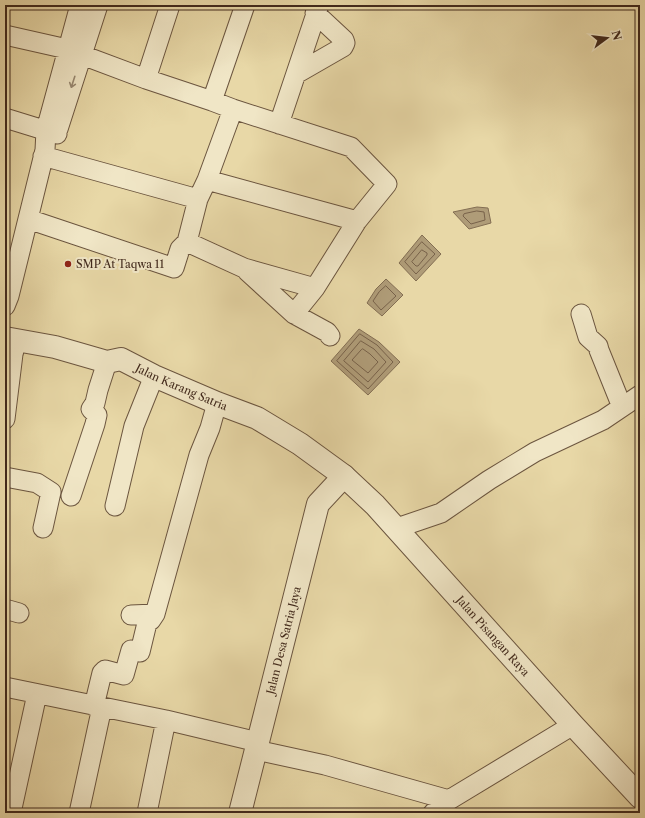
<svg xmlns="http://www.w3.org/2000/svg" width="645" height="818" viewBox="0 0 645 818" font-family="'Libre Caslon Text',serif">
	<style>
		.water { fill: #af9c78; stroke: #836e53 }
		.lines { fill: none; stroke-linecap: round; stroke-linejoin: round }
		.shore { stroke: #78624a; stroke-width: 1 }
		.minor-casing { stroke: #6b553f; stroke-width: 21 }
		.tertiary-casing { stroke: #6b553f; stroke-width: 24 }
		.minor { stroke: #f0e6c6; stroke-width: 19 }
		.tertiary { stroke: #f0e6c6; stroke-width: 22 }
		.oneway { stroke: #988871 }
		.poi-dot { fill: #8f2418; stroke: #f0e6c6; stroke-width: 1.5 }
		.labels { text-anchor: middle; stroke-width: 4; stroke-linejoin: round; paint-order: stroke }
		.poi-label { font-size: 11px; fill: #41291c; stroke: #f0e6c6; text-anchor: start }
		.street-label { font-size: 11px; fill: #41291c; stroke: #f0e6c6 }
	</style>
	<rect width="100%" height="100%" fill="#e8d8a7"/>
	<filter id="stains"><feTurbulence type="fractalNoise" baseFrequency=".005" numOctaves="4"/><feColorMatrix values="0 0 0 0 .2 0 0 0 0 .09 0 0 0 0 .02 0 0 0 .5 -.17"/></filter>
	<radialGradient id="worn" r=".72"><stop offset=".6" stop-color="#630" stop-opacity="0"/><stop offset="1" stop-color="#630" stop-opacity=".3"/></radialGradient>
	<!-- water -->
	<path class="water" d="M477,207L488,208L491,223L469,229L453,212Z
		M422,235L441,254L416,281L399,263Z
		M386,279L403,295L382,316L367,303L376,289Z
		M359,329L379,342L400,362L368,395L331,361Z"/>
	<g class="lines">
		<!-- shore -->
		<path class="shore" d="M477,211L484,212L485,220L471,224L463,216L464,214Z
			M422,242L435,254L416,274L405,262Z
			M422,250L427,253V255L418,266H416L412,262Z
			M386,286L396,296L381,310L373,301L379,292Z
			M360,334L377,345L393,362L368,389L337,361Z
			M361,341L374,349L386,362L368,382L344,361Z
			M363,349L370,354L378,362L368,373L352,360L361,350Z"/>
		<defs>
			<path id="minor" d="M5,35L67,49L82,55L146,79L212,101L233,109L351,147L387,184L357,221L315,288L294,314
				M296,74L343,47L345,43L344,40L315,13
				M146,79L170,5
				M212,101L245,5
				M5,118L57,134
				M279,124L319,5
				M58,129L98,5
				M43,156L198,199
				M207,180L357,221
				M28,219L174,268L180,249L187,242L198,199L207,180L233,109
				M187,242L244,268L315,288
				M247,271L294,314L327,332L330,336
				M5,306L9,296L45,150L46,130L80,5
				M581,314L588,337L598,346L599,350L622,407
				M5,419L13,354L17,340
				M5,477L37,483L51,492L43,528
				M71,496L95,424L97,415L91,409L95,403L98,390L107,362
				M115,506L134,426L154,376
				M397,528L441,513L489,480L535,452L603,420L640,395
				M5,609L19,613
				M131,615L155,614
				M5,687L166,720L258,742
				M94,706L102,673L105,670L124,675L131,650L140,652L147,623L151,620L155,614L199,455L210,428L217,403
				M256,750L325,765L449,800
				M11,813L37,694
				M79,813L102,707
				M147,813L166,720
				M433,813L449,800L573,725"/>
			<g id="tertiary">
				<path id="s1" d="M5,338L55,347L107,362L121,359L154,376L217,403L257,418L300,444L344,476L375,505L573,725L640,797"/>
				<path id="s2" d="M240,813L318,504L344,476"/>
			</g>
		</defs>
		<!-- minor casing -->
		<use href="#minor" class="minor-casing"/>
		<!-- tertiary casing -->
		<use href="#tertiary" class="tertiary-casing"/>
		<!-- minor -->
		<use href="#minor" class="minor"/>
		<!-- tertiary -->
		<use href="#tertiary" class="tertiary"/>
	</g>
	<!-- one-way arrows -->
	<defs><path id="oneway-shaft" d="M-6 0H5M1.5-3L5.5 0L1.5 3" fill="none" stroke-width="1.6" stroke-linecap="round" stroke-linejoin="round"/></defs>
	<use class="oneway" href="#oneway-shaft" transform="translate(73 82) rotate(108)"/>
	<!-- markers -->
	<circle class="poi-dot" cx="68" cy="264" r="4"/>
	<g class="labels">
		<!-- poi labels -->
		<g class="poi-label">
			<text x="76" y="268">SMP At Taqwa 11</text>
		</g>
		<!-- street labels -->
		<g class="street-label">
			<text dy="4" stroke="none"><textPath href="#s1" startOffset="186">Jalan Karang Satria</textPath></text>
			<text dy="4" stroke="none"><textPath href="#s1" startOffset="591">Jalan Pisangan Raya</textPath></text>
			<text dy="4" stroke="none"><textPath href="#s2" startOffset="178">Jalan Desa Satria Jaya</textPath></text>
		</g>
	</g>
	<!-- margin -->
	<rect width="645" height="818" fill="none" stroke="#e8d8a7" stroke-width="20"/>
	<rect x="6" y="6" width="633" height="806" fill="none" stroke="#41291c" stroke-width="2"/>
	<rect x="10" y="10" width="625" height="798" fill="none" stroke="#41291c"/>
	<!-- north arrow -->
	<g transform="translate(607 38) rotate(75)" stroke="#f0e6c6" stroke-width="3" paint-order="stroke">
	<path d="M0-3L7 15L0 10L-7 15Z" fill="#41291c"/>
	<text y="-6" font-size="11" font-weight="bold" text-anchor="middle" fill="#41291c">N</text>
	</g>
	<rect width="100%" height="100%" filter="url(#stains)"/>
	<rect width="100%" height="100%" fill="url(#worn)"/>
</svg>
